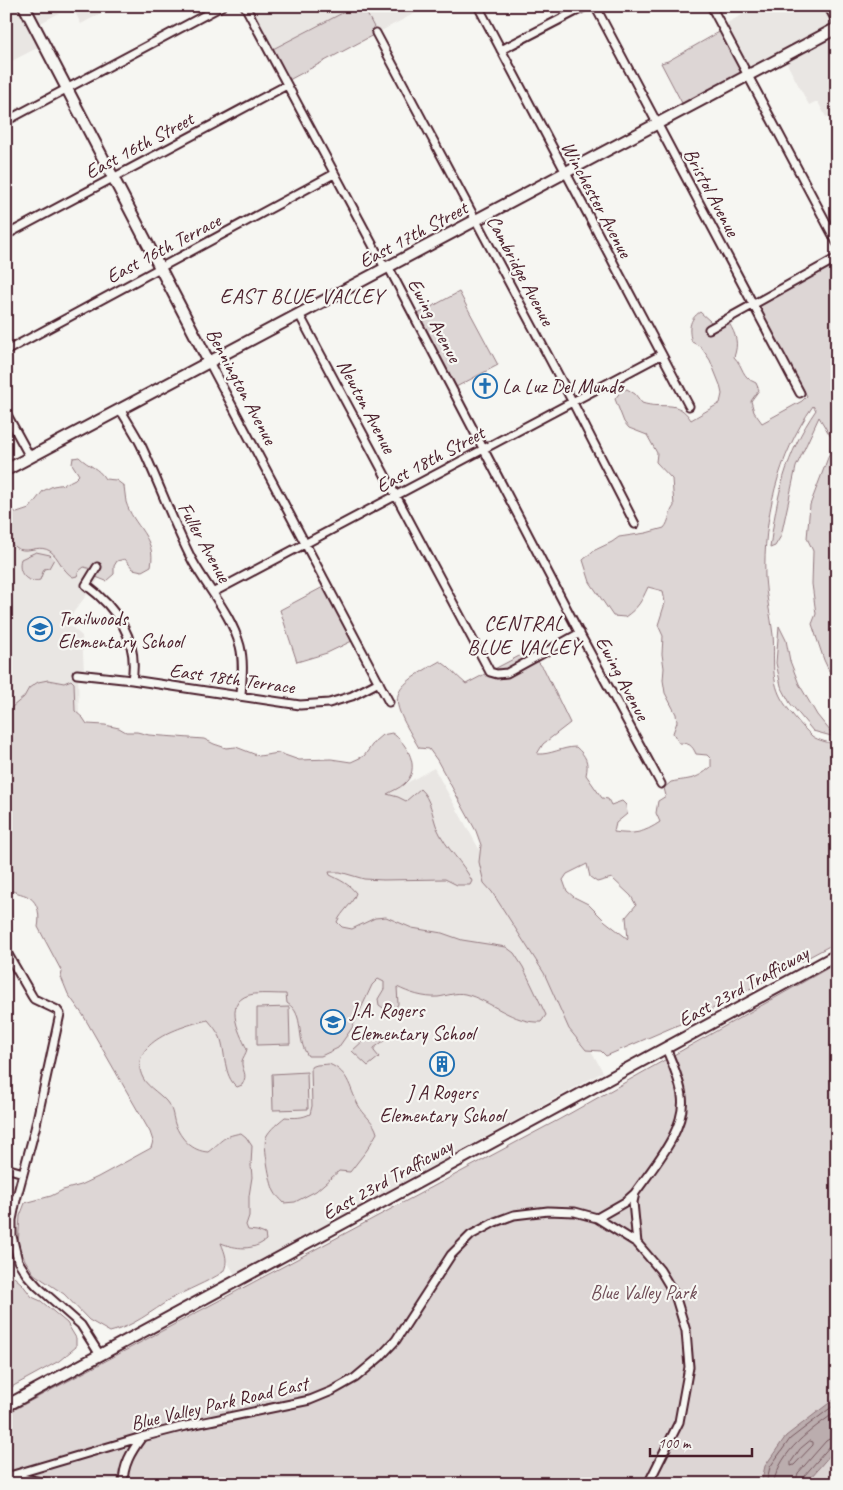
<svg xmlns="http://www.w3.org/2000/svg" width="843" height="1490" viewBox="0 0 843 1490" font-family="Caveat,sans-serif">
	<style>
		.built { fill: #e9e6e3 }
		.green { fill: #ddd6d5; stroke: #947a80; fill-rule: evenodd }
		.water { fill: #bbadae; stroke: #8e747a }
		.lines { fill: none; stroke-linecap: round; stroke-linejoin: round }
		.shore { stroke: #77585f; stroke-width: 1 }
		.street-casing { stroke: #4a1f2b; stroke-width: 11 }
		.secondary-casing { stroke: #4a1f2b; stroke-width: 14 }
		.street { stroke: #f6f6f2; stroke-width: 7 }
		.secondary { stroke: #f6f6f2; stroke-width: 10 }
		.labels { text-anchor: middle; stroke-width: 4.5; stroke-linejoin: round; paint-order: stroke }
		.street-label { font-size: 20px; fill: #4a1f2b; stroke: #f6f6f2 }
		.poi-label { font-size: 20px; fill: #4a1f2b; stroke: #f6f6f2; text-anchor: start }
		.park-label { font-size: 20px; fill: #6f4d56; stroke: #f6f6f2 }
		.neighbourhood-label { font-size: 21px; letter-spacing: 1px; fill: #4a1f2b; stroke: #f6f6f2 }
	</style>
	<rect width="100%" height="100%" fill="#f6f6f2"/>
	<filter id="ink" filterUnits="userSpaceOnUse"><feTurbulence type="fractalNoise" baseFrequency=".02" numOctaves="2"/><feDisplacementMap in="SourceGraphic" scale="10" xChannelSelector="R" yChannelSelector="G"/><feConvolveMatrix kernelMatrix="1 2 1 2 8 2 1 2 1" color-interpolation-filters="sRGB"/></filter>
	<g filter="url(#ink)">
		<!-- built -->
		<path class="built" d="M13,6L19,7L39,47L6,64V10Z
			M27,6H114L81,24L72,6L37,25Z
			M250,6H356L273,49Z
			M363,6H429L377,33Z
			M759,6H837V23L753,68L748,67L725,24Z
			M837,33V126L831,115L826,117L818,102H815L809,105L785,60Z
			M100,485L130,538L66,622L82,636L84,671H78L79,719L6,768V535Z
			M434,768L603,1072L235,1275L62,972Z"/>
		<!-- green -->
		<path class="green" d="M356,6H363L377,33L289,80L273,49Z
			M721,31L741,73L683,105L661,63L668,61Z
			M837,260V688L824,660L812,624L816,614L812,584L813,551L807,538L810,505L834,442L819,417L796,467L781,536L775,546L770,548C777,495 785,455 816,410L813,406C778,455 763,519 765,578C766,597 771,616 773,635C775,657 770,677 781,698C787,709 803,728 812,736C818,741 830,742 837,746V942L701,1015L606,1056L601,1051L586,1050L569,1029L544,973L492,892L484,883L479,862L481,845L476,831L437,760L429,749L419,748C389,696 385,692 440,661C450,667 456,676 466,684L523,654L535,658L544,669L570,723L543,744L537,754C551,755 562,747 576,747C586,756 589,762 586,775L602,798L608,799L611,805L622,801L626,805L627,814L616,823L614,832C633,835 644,833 660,822L656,813L658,801L666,796L664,788L671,782C691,778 694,781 711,767V759L707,755L696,754C692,745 689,743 679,743L673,733L677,722L676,714L665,693L663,680L664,668L662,654L663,636L658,625L665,603L663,591L648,587C641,602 639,607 625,617L613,616L590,582L583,560L593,551L612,542L619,537L646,533L664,528C670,521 668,514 674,506L672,479L656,462L657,453L647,435L629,428L624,422L615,399L621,391L627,389L635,394L642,403C663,410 677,398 691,420L720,403L722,394L720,385L710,360L701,347L692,342C688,330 689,319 700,312L711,322L729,323C736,335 739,343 734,357C744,367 741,377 756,383L759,390L751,401L754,412L762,423L802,401L807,396L760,312L759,305ZM587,864L590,877L597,882L612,878L631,896L636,905L626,917L628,939L605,921L588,904L574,897L567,891L563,880L567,874Z
			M459,292L498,365L456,387L418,314Z
			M79,457C89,467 98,467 105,479L116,480L124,486C125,491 125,497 126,502C133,526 157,538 151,566L142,571L133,569L125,559L117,561L114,566V574L106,581L96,577L91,569L84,567L79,571L77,576L73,577C62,571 59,557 50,551C40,545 32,551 23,550C3,548 6,519 6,506L17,513L29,509L43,491L53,486L65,484L75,479L79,475L72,464L73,458Z
			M36,552L50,555L54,559L49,568L44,569L40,580C26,584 17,572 21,559Z
			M325,586L354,640L327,653L297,662L280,610Z
			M779,626L786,640L790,661L799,684L817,715L835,737L813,731L790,703L781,686L776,663Z
			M48,680L64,683L71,680L74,683L75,711L83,718L87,724L105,725L119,728L126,732H137L149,735L204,739L214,744L226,748L236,747L259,756L279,753L299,760L331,759L351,762L364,756L375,741L382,735L392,733C407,743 422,769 404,784C400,788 392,791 387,794L398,797L406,801L420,789C431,799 432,815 437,828C446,849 463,862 472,881L470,885H457L445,879L383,880L364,879L340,872H329L330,875C340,880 349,884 356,893C352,905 342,911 337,922L342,927L352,929L375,918L386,917L412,928L442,933L462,940L506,947L514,953L523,967L546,1015L541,1022C514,1024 490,1000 465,994C456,992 446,996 438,997C424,998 409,993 397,987L398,1004L394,1011L389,1012L379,1005L378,999L384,989V982L378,979L372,985L352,1028L338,1048L321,1056H308C295,1038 306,1015 287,1003L286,994C276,994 264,993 254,994C222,999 238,1031 247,1049C246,1054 243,1057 242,1061C241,1071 249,1073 242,1085L237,1087C223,1076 226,1052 220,1037C217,1031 213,1026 208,1020C184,1025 125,1043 143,1078C148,1088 162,1094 169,1105C173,1111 173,1117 175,1124C181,1139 192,1151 208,1152C223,1141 220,1137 241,1133L246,1137L252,1146L251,1165L252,1177L249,1196V1216L246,1225L248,1230L257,1231L265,1234L266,1240C253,1251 236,1249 221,1243C225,1253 229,1262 223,1272C206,1283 188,1289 171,1299C152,1311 132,1327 110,1332L89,1320L64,1294L34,1274L25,1260L18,1244L20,1216L25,1203L51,1196L63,1190L81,1185L98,1177L151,1148L153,1141L150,1132L83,1015L68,994L61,977L62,972L38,927C40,917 39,903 29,897C22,893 13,893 6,887V712L24,697L29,688L38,682Z
			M837,963V1484H6V1414L560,1119Z
			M289,1007L290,1044L257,1045V1008Z
			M379,1033L385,1040L374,1048V1051L379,1057L368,1066L352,1051L364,1040Z
			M329,1064C351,1073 349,1090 360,1108C366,1117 374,1122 377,1133L367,1150L350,1172L339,1171L316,1191L295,1202L284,1203C281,1199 276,1196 274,1191C270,1183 263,1145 266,1137C270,1129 279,1122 285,1117C295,1118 302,1118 310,1114L312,1106L311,1067L317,1065Z
			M307,1072L308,1109L273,1110L272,1074Z
			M6,1270L22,1284L32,1297L41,1301L67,1323L76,1338V1347L59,1361L6,1390Z"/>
		<!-- water -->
		<path class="water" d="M837,1397V1447L805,1484H761L765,1466L786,1436Z"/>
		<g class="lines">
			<!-- shore -->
			<path class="shore" d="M810,1441L813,1442V1445L794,1465L791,1466V1462L800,1449Z
				M766,1484L770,1467L790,1439L837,1403
				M773,1484C781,1449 810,1431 837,1411
				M795,1484L798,1473L826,1441L831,1438L837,1437
				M801,1484L804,1476L831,1445L837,1444"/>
			<defs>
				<path id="street" d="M245,6L384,266L390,270L581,636L661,784
					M478,6L689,406
					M595,6L800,393
					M711,6L837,243
					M828,6L837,22
					M376,33L570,397L635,524
					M501,50L586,6
					M6,121L222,6
					M6,235L287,85
					M299,314L490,672L497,674L507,673L580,633
					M709,329L837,258
					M6,351L334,174
					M209,362L389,702
					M120,409C127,421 135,433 141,445C159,483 173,523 192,560C208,589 231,614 240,646C244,662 242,679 241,695
					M6,413L30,457
					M97,567L86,585C117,608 139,640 132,680
					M214,592L661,355
					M77,674L132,680L300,705L329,703L352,696L379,682
					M6,951L32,996L34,999L57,1010L60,1014L35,1129L16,1200L12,1220V1236L18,1261L27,1275L38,1287L81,1325L100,1355
					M6,1168L23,1173
					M6,1197L16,1200
					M597,1218L625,1202L635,1193
					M6,1475L51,1484
					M13,1475L142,1437L181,1427L310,1400L332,1391L355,1378L380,1357L396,1340L451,1255L471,1235L495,1222L514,1215L548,1211L575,1212L597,1218L637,1243
					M123,1484C123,1465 131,1452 142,1437
					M648,1484L679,1422L689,1367L686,1331L675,1295L660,1270L637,1243L633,1202L635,1193C653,1167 687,1129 682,1096C680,1080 672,1063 666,1048"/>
				<path id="secondary" d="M24,6L209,362
					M6,470L837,28
					M6,1406L837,955"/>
			</defs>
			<!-- street casing -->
			<use href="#street" class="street-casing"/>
			<!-- secondary casing -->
			<use href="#secondary" class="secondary-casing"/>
			<!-- street -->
			<use href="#street" class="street"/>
			<!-- secondary -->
			<use href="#secondary" class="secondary"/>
		</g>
	</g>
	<!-- icons -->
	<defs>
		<symbol id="church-ring" viewBox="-11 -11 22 22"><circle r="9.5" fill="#f6f6f2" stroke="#1f6fb2" stroke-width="1.5"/><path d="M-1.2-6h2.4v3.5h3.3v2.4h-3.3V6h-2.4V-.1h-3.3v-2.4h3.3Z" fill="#1f6fb2"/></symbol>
		<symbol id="school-ring" viewBox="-11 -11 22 22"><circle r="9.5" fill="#f6f6f2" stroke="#1f6fb2" stroke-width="1.5"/><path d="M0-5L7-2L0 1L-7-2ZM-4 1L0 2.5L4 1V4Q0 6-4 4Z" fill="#1f6fb2"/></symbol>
		<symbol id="building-ring" viewBox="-11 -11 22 22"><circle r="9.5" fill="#f6f6f2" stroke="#1f6fb2" stroke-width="1.5"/><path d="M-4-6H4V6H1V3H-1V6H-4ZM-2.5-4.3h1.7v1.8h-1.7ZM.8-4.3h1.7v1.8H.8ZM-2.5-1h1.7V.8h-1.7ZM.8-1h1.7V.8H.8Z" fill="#1f6fb2"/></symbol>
	</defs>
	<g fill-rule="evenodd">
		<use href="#church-ring" x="471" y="372" width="28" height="28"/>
		<use href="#school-ring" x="26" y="615" width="28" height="28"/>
		<use href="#school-ring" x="319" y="1008" width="28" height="28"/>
		<use href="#building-ring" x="428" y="1050" width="28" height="28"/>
	</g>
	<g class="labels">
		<!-- street labels -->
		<g class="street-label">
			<text transform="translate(139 145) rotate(-28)" y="7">East 16th Street</text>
			<text transform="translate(712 192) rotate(62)" y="7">Bristol Avenue</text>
			<text transform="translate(597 199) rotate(62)" y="7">Winchester Avenue</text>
			<text transform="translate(413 234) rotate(-28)" y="7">East 17th Street</text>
			<text transform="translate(163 248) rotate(-28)" y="7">East 16th Terrace</text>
			<text transform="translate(521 270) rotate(62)" y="7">Cambridge Avenue</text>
			<text transform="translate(435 320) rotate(62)" y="7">Ewing Avenue</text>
			<text transform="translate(242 386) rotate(62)" y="7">Bennington Avenue</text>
			<text transform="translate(367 406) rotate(62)" y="7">Newton Avenue</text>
			<text transform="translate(430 459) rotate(-28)" y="7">East 18th Street</text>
			<text transform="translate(205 542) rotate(61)" y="7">Fuller Avenue</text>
			<text transform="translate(232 678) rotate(8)" y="7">East 18th Terrace</text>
			<text transform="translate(623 678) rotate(62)" y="7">Ewing Avenue</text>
			<text transform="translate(743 986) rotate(-29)" y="7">East 23rd Trafficway</text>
			<text transform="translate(387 1179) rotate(-29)" y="7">East 23rd Trafficway</text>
			<text transform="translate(219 1403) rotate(-13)" y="7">Blue Valley Park Road East</text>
		</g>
		<!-- poi labels -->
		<g class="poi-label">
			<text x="502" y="393">La Luz Del Mundo</text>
			<text x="58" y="625">Trailwoods<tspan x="58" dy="23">Elementary School</tspan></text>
			<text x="350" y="1017">J.A. Rogers<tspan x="350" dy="23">Elementary School</tspan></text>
			<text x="442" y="1099" text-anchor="middle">J A Rogers<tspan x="442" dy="23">Elementary School</tspan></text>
		</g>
		<!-- park labels -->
		<g class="park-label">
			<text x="643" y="1299">Blue Valley Park</text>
		</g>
		<!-- neighbourhood labels -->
		<g class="neighbourhood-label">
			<text x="302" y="303">EAST BLUE VALLEY</text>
			<text x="524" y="630">CENTRAL<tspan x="524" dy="24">BLUE VALLEY</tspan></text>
		</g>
	</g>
	<!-- margin -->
	<rect width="843" height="1490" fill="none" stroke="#f6f6f2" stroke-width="25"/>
	<rect x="12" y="12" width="818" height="1465" fill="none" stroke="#4a1f2b" stroke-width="2" filter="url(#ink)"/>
	<!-- scale -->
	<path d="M650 1448v8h102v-8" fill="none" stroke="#4a1f2b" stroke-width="2.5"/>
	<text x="658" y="1448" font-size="15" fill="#4a1f2b" stroke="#f6f6f2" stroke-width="4" paint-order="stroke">100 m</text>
</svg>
